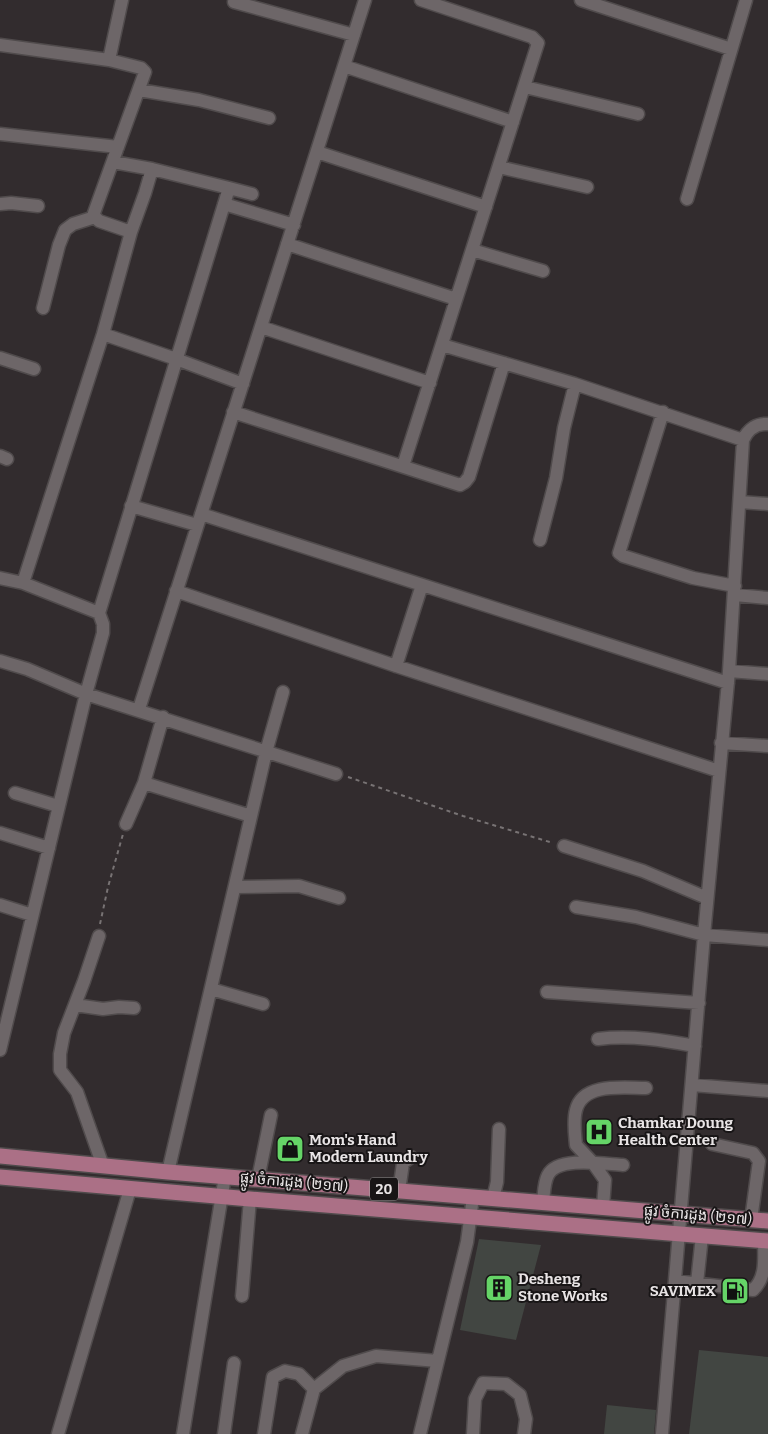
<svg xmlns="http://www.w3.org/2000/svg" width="768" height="1434" viewBox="0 0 768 1434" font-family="Bitter,'Noto Sans Khmer',serif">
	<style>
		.building { fill: #424642 }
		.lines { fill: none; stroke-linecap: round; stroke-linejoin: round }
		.minor-casing { stroke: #504b4c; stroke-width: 15 }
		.major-casing { stroke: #504b4c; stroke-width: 18 }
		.path { stroke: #787374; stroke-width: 2; stroke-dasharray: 4 4; stroke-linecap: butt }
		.minor { stroke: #6d6668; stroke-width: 12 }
		.major { stroke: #ab7086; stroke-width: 15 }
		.labels { text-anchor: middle; stroke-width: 4; stroke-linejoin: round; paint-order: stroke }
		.shield { fill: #181516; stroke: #aaa6a7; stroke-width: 1 }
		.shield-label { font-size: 14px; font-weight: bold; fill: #e8e4e5 }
		.poi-label { font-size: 15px; font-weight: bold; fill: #e8e4e5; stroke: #181516; text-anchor: start }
		.street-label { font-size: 15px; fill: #e8e4e5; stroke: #181516 }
	</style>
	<rect width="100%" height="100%" fill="#322c2e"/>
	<!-- building -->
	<path class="building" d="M479,1239L541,1245L516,1340L460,1330Z
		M699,1350L768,1357V1434H689Z
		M607,1405L656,1410L654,1434H604Z"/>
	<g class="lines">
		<defs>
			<path id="minor" d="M581,0L731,49
				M234,2L354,35
				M0,45L109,60L141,68L145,72L94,213L95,217L99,221L131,232
				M109,60L122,0
				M344,66L513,122
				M525,87L638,114
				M139,90L199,100L269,118
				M0,134L118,147
				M317,152L486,207
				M499,167L587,187
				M229,188L252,194
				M687,199L746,0
				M0,204L11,203L38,206
				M224,204L294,225
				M287,244L456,299
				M472,250L543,271
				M43,308L59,245L65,230L73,224L95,217
				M261,327L430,383
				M103,334L176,359L243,384
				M442,345L575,384L743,440
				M0,358L34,369
				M233,412L460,485L465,482L469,477L504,363
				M663,412L619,553L623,556L693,578L735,586
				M0,456L7,459
				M403,466L538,43L532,37L421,0
				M740,502L768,504
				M131,506L197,525
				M201,514L728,683
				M540,540L556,478L564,428L575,384
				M0,578L23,583L99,613
				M23,583L103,334L131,232L145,193L152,169L113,162
				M176,591L396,666L719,771
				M735,595L768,598
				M0,661L27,669L86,694L336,774
				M396,666L422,585
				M729,671L768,674
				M139,709L365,0
				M721,743L768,746
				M144,783L251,816
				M15,793L58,806
				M126,824L144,783L163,717
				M0,833L49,848
				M564,846L643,871L707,898
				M235,887L299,886L339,898
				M0,905L32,915
				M576,907L636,917L704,935L768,940
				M99,936L84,981L64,1033L60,1054V1070L77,1092L103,1166
				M211,989L263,1004
				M547,992L699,1003
				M75,1005L103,1009L119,1007L134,1008
				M598,1039C631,1035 663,1040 695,1046
				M0,1050L86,694L103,633V624L99,613L229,188L152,169
				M692,1085L768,1091
				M712,1144L753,1153L759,1161L751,1220
				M168,1172L266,752L283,692
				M258,1179L271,1115
				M399,1191L403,1163L411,1157
				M493,1198L497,1182L499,1129
				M543,1202C544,1194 544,1182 548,1175C558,1156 604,1164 623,1165
				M603,1207L605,1180L593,1163L576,1145C575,1134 573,1121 576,1110C583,1082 624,1088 646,1088
				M675,1281L753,1290C767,1277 764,1258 764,1240
				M697,1283L702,1236
				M242,1296L250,1199
				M58,1434L130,1189
				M183,1434L225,1176
				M224,1434L234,1363
				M264,1434L273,1377L285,1371L299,1374L314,1389
				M302,1434L314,1389L343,1366L376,1356L438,1361
				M420,1434L467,1242L473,1197
				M473,1434L475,1399L483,1383L506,1384L520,1395L526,1419L524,1434
				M662,1434L704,935L729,671L743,440C748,429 757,423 768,424"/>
			<path id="major" d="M0,1156L168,1172L768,1221
				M0,1177L250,1199L768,1241"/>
		</defs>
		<!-- minor casing -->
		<use href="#minor" class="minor-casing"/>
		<!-- major casing -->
		<use href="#major" class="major-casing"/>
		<!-- path -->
		<path class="path" d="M348,777L463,816L553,843
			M100,924L108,887L123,834"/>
		<!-- minor -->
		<use href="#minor" class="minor"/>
		<!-- major -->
		<use href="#major" class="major"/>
	</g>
	<!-- icons -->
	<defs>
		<symbol id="hospital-square" viewBox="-11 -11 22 22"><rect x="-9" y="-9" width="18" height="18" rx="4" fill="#65d467" stroke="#181516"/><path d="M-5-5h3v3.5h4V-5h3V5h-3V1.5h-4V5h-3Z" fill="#111"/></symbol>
		<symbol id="shop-square" viewBox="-11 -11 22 22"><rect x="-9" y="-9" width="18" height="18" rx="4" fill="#65d467" stroke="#181516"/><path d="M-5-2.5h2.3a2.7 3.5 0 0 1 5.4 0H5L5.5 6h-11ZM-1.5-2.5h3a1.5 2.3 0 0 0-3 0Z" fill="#111"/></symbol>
		<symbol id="building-square" viewBox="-11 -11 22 22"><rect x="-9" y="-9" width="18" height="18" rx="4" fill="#65d467" stroke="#181516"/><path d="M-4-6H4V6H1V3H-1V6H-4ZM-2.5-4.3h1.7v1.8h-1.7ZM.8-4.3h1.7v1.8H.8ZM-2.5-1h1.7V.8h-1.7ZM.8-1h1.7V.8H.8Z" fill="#111"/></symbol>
		<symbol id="fuel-square" viewBox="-11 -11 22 22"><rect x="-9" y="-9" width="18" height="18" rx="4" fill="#65d467" stroke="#181516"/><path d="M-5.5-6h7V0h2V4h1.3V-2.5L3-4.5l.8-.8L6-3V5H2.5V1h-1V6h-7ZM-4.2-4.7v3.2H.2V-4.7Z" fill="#111"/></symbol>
	</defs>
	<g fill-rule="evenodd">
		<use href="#hospital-square" x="583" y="1116" width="32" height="32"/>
		<use href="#shop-square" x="274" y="1133" width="32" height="32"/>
		<use href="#building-square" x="483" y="1272" width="32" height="32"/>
		<use href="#fuel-square" x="719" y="1275" width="32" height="32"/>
	</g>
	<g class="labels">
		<!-- shield labels -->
		<rect class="shield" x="370" y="1177.5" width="28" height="23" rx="4"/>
		<g class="shield-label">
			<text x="384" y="1194">20</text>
		</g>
		<!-- poi labels -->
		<g class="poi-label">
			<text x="618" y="1128">Chamkar Doung<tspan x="618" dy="17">Health Center</tspan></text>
			<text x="309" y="1145">Mom's Hand<tspan x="309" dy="17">Modern Laundry</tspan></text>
			<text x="518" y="1284">Desheng<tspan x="518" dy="17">Stone Works</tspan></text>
			<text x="716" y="1296" text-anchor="end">SAVIMEX</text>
		</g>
		<!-- street labels -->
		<g class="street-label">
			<text transform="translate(294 1182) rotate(5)" y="5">ផ្លូវ ចំការដូង (២១៧)</text>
			<text transform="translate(698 1215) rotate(5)" y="5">ផ្លូវ ចំការដូង (២១៧)</text>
		</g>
	</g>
</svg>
